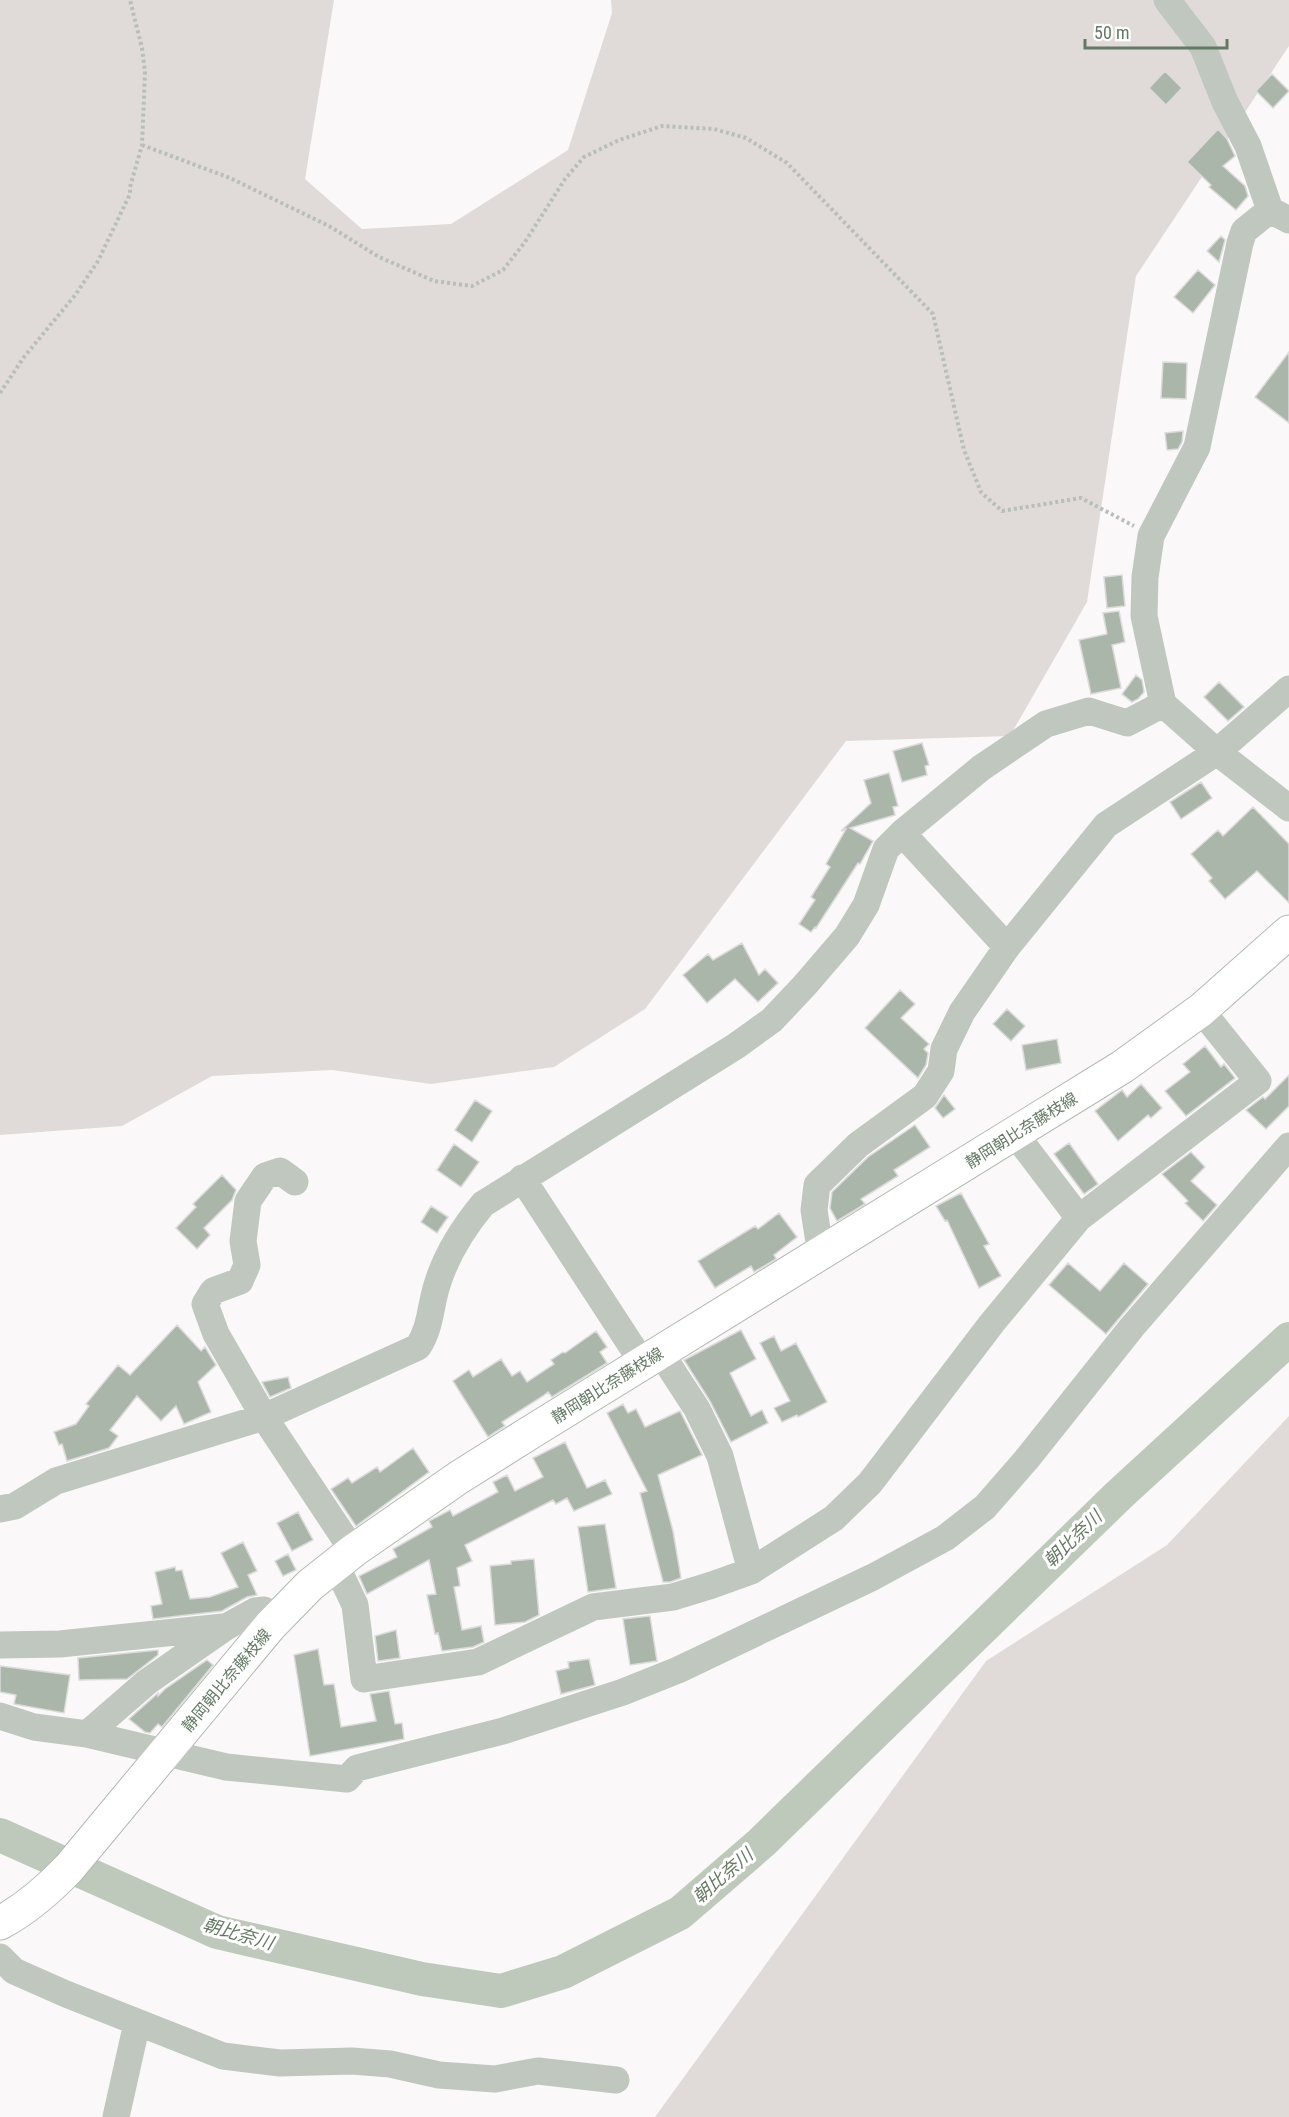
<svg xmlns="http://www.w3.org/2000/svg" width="1289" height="2117" viewBox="0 0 1289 2117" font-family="'Roboto Condensed','Noto Sans JP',sans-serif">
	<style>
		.green { fill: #e0dbd9 }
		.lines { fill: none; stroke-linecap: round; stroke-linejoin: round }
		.river { stroke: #bec9bc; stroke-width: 34 }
		.building { fill: #aab6a9; stroke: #dcdadb; stroke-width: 1.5 }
		.major-casing { stroke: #b1bab1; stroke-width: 35 }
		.path { stroke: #b8beb8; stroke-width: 4; stroke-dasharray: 3 3; stroke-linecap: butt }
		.minor { stroke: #bfc7bf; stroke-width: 27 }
		.major { stroke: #fff; stroke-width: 33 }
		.labels { text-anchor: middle; stroke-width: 6; stroke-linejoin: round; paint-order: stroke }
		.street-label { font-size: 16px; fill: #637963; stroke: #fff }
		.water-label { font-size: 18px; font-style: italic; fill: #667963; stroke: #fff }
	</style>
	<rect width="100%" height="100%" fill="#faf8f9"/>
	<!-- green -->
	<path class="green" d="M0,0H334L305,179L362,229L451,224L568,150L612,13L611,0H1289V46L1136,276L1087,602L1010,736L846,741L645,1009L554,1067L431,1084L332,1070L212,1076L122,1126L0,1135Z
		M1289,1416V2117H655L986,1661L1167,1545Z"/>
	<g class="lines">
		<!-- river -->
		<path class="river" d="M0,1835L217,1932L422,1979L501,1991L563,1972L680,1913L761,1843L1119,1495L1289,1339"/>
	</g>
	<!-- building -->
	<path class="building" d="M1165,71L1182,88L1166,105L1149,88Z
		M1272,74L1289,91L1273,108L1256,91Z
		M1218,129L1227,139L1235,156L1223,166L1245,186L1248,196L1236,210L1209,187L1211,185L1187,162Z
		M1221,236L1225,240L1219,262L1207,251Z
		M1198,270L1215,285L1193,313L1174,297Z
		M1289,352V423L1255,397Z
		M1163,362L1187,363L1186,399L1161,398Z
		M1183,431L1182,442L1178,449L1167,450L1165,433Z
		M1122,575L1125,606L1107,608L1104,577Z
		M1119,611L1125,642L1112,645L1121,688L1091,694L1079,640L1107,634L1103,613Z
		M1136,675L1142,680L1144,692L1138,699L1132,702L1122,694Z
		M1219,682L1244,707L1228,721L1204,697Z
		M922,743L929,765L925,766L927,775L902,782L893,751Z
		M889,773L898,806L893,807L895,815L850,828L873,841L860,864L858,863L816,928L815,927L811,932L799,924L815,900L811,897L830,867L826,864L846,829L841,831L871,803L864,780Z
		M1201,782L1212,798L1181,819L1170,802Z
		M1253,807L1289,844V903L1257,871L1225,899L1209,881L1212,878L1191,854L1218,830L1223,836Z
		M742,943L759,975L765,969L778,983L758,1002L735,979L707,1003L683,975L708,954L713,960Z
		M900,990L915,1004L901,1018L929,1044L924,1049L928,1053L926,1065L918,1078L865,1028Z
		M1007,1009L1025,1026L1011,1041L993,1024Z
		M1057,1039L1061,1063L1026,1070L1022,1045Z
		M1205,1046L1221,1067L1224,1064L1235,1078L1186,1116L1165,1091L1190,1072L1183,1064Z
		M1289,1075V1106L1266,1129L1246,1110L1263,1097L1265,1099Z
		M1141,1084L1162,1108L1151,1118L1148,1115L1118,1141L1095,1111L1122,1090L1127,1097Z
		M944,1095L955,1109L943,1118L935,1108Z
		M475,1100L492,1111L472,1142L455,1130Z
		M915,1125L930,1147L894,1170L898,1176L861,1199L865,1204L837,1221L830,1208L832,1192L868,1157Z
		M1069,1143L1098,1184L1084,1194L1054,1154Z
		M454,1144L479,1162L461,1187L437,1170Z
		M1191,1152L1205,1167L1191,1181L1217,1205L1203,1221L1185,1203L1188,1201L1162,1174Z
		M222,1175L236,1190L232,1200L204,1228L210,1235L197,1249L176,1228L196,1207L193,1204Z
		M961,1193L989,1244L984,1246L1001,1276L979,1288L947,1220L945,1221L936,1206Z
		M431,1206L448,1217L437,1233L421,1222Z
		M779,1213L797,1237L774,1255L776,1259L754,1272L751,1266L715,1288L698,1261L755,1226L758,1229Z
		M1068,1263L1100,1291L1124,1263L1148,1284L1106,1334L1049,1285Z
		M177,1325L201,1351L205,1347L216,1365L198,1382L211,1412L184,1424L176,1406L161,1421L137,1396L110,1430L118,1436L109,1448L67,1461L62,1444L59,1445L54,1432L76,1424L89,1406L86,1404L118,1365L130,1375Z
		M741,1330L756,1359L730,1373L751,1416L762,1410L768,1423L731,1442L710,1401L684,1360Z
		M596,1331L607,1347L600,1352L607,1363L552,1397L548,1392L543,1396L502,1422L505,1426L488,1437L453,1381L469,1370L473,1377L501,1359L512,1376L520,1371L527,1382L554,1364L551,1360L563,1352L565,1353Z
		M774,1336L781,1351L796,1343L827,1402L798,1417L797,1415L782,1422L774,1408L790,1401L760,1343Z
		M288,1377L291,1388L270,1397L262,1382Z
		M623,1404L628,1413L636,1409L645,1427L680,1411L702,1455L658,1475L673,1531L681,1578L670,1582H663L640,1493L647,1491L607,1413Z
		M565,1442L587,1488L605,1480L612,1494L574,1511L567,1498L556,1504L553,1500L465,1545L472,1561L457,1568L460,1586L454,1587L462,1630L481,1626L484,1642L473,1647L442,1651L438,1633L435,1634L427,1595L436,1594L429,1560L367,1594L359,1576L397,1557L393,1549L432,1527L429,1521L450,1510L453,1516L498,1492L493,1482L507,1475L515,1491L543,1477L533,1458Z
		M413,1448L429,1472L356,1526L331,1489L348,1478L352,1483L377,1467L380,1472Z
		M298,1512L313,1540L292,1551L277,1523Z
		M605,1524L616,1588L588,1592L578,1527Z
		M243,1542L257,1571L248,1575L257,1595L247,1597L222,1611L153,1619L151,1606L162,1604L155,1572L175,1567L176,1571L182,1570L190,1599L210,1597L238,1587L221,1553Z
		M288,1554L296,1570L283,1576L275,1561Z
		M534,1559L539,1615L525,1622L495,1625L490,1566L511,1564V1561Z
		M650,1616L657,1661L630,1665L623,1619Z
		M396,1630L400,1658L378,1661L375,1636Z
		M318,1649L324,1685L334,1684L341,1727L376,1721L370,1694L389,1691L395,1724L402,1723L404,1739L310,1756L294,1655Z
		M158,1650V1655L127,1679L79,1680L78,1658Z
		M589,1659L595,1685L561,1694L556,1671L569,1668L568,1662Z
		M207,1660L213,1665L162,1727L158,1724L150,1733L145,1732L129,1719L157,1694L158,1693V1696L165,1689Z
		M0,1666L70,1675L64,1713L14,1704L16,1695L0,1692Z"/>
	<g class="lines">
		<defs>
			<path id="major" d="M0,1923C26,1909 48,1890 69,1868L270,1626L310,1585L353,1551L458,1478L531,1432L1122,1067L1201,1010L1289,932"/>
		</defs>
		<!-- major casing -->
		<use href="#major" class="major-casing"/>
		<!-- path -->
		<path class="path" d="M142,145L230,178L329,226L379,257L434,281L472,286L503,270L525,242L565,179L584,157L619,140L662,126L714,129L746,138L787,163L933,314L964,450L981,492L1002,511L1081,498L1134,526
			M0,393L24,357L76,294L98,261L130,194V187L142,145L145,72L142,48L130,0"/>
		<!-- minor -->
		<path class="minor" d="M1167,0L1203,47L1225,102L1248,146L1270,210L1289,220
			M1270,210L1244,231L1240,243L1197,447L1151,536L1145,577L1144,616L1163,704L1217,752L1289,808
			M902,833L1007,947
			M1015,1134L1079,1218
			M522,1178L642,1362
			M295,1182L280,1171L265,1176L248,1201L243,1241L247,1265L240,1281L213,1291L205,1304L216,1334L264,1417L353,1551
			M821,1255L814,1210L817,1185L858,1145L925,1096L941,1071L944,1049L962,1012L1007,947L1106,825L1217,752L1289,689
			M660,1352L697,1409L720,1456L751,1571
			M0,1509L15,1506L56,1481L264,1417L418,1347C431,1327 430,1307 437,1285C446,1255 464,1227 483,1204L736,1046L772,1020L805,985L847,936L866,905L886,849L902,833L981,768L1046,724L1089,711L1127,723L1163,704
			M336,1565L355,1605L364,1679L478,1662L593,1607L673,1597L712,1585L751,1571L834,1518L870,1483L992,1323L1079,1218L1258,1081L1201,1010
			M0,1645L60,1644L223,1627
			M0,1716L34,1727L87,1734L226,1767L347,1779L357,1768L503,1731L623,1692L678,1670L789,1617L873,1577L945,1538L985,1507L1026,1460L1132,1327L1289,1146
			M87,1734L147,1682L226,1627L255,1611L264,1610L270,1626
			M0,1957L14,1971L66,1994L223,2056L280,2063L352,2061L390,2064L439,2075L495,2079L538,2071L616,2080
			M116,2117L137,2023"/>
		<!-- major -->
		<use href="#major" class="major"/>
	</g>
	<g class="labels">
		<!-- street labels -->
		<g class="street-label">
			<text transform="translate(1021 1130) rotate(-32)" y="6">静岡朝比奈藤枝線</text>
			<text transform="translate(607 1385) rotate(-32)" y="6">静岡朝比奈藤枝線</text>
			<text transform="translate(226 1680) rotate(-50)" y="6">静岡朝比奈藤枝線</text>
		</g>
		<!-- water labels -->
		<g class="water-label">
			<text transform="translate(1073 1539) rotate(-44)" y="6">朝比奈川</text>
			<text transform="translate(723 1876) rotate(-41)" y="6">朝比奈川</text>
			<text transform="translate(238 1934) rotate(16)" y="6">朝比奈川</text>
		</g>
	</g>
	<!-- scale -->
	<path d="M1085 39v9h142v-9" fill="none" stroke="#637963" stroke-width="3"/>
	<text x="1094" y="39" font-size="18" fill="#637963" stroke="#ffffff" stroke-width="4.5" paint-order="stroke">50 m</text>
</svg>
